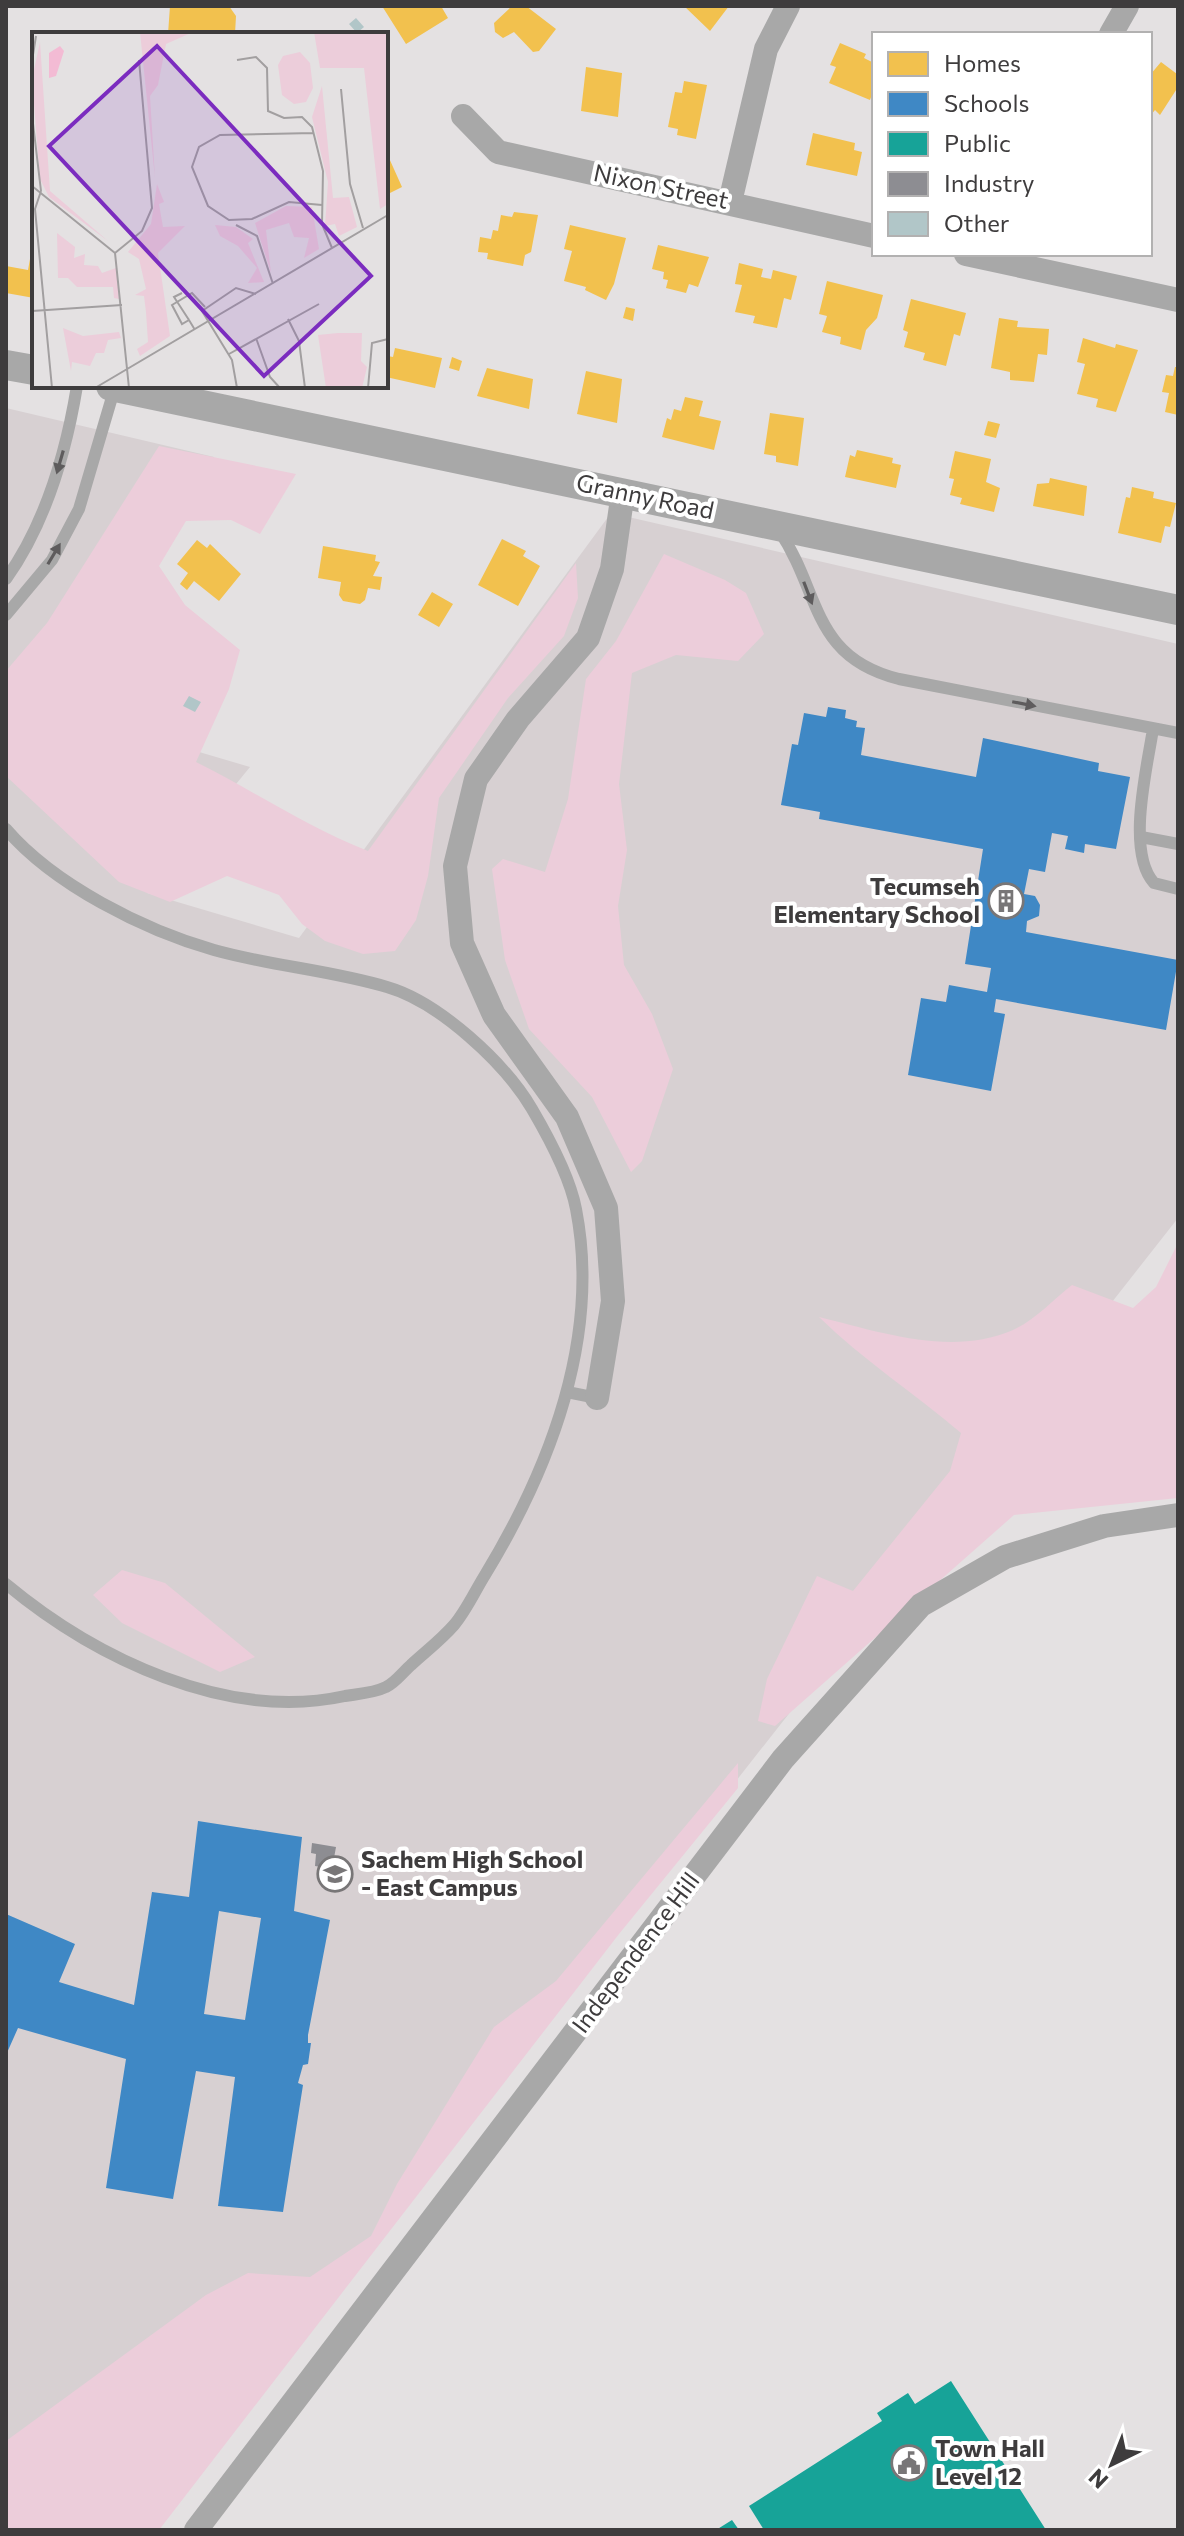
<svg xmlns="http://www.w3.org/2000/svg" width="1184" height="2536" viewBox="0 0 1184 2536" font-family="Commissioner,sans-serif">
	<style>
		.built { fill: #d7d0d2 }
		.green { fill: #eccdda }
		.homes { fill: #f2c14e }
		.schools { fill: #3f88c5; fill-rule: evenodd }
		.public { fill: #17a398 }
		.industry { fill: #8d8d92 }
		.building { fill: #b1c6c8 }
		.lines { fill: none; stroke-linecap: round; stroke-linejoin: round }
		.service { stroke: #a8a8a8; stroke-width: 12 }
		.minor { stroke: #a8a8a8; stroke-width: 24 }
		.tertiary { stroke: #a8a8a8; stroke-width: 30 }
		.oneway { fill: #5e5c5d }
		.labels { text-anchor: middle; stroke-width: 8; stroke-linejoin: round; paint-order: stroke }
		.street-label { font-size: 24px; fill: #3e3c3d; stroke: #fff }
		.poi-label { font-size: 24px; font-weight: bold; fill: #3e3c3d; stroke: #fff; text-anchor: start }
		.inset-road { fill: none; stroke: #a29fa0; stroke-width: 2 }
		.view { fill: #7b2cbf; fill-opacity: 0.15; stroke: #7b2cbf; stroke-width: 4 }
		.inset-edge { fill: none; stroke: #3e3c3d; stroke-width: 4 }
	</style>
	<rect width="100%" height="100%" fill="#e4e1e2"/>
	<!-- built -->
	<path class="built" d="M6,408L214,457L40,705L250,767L147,893L299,938L611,513L1178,644V1218L148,2530H6Z"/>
	<!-- green -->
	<path class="green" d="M159,446L296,474L260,534L231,520L186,521L159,566L185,605L240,650L229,689L196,762C254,791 307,827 368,851L576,563L578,598L564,636L508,698L439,798L428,876L416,920L395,951L363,954L325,941L302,924L279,895L227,876L170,902L119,882L6,776V671L47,623Z
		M664,554L725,580L746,593L764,634L738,661L676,655L632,673L619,784L627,850L618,906L624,965L652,1014L673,1069L642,1161L631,1172L592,1097L529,1029L505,960L492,869L503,859L545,872L568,799L586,679L616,641Z
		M1178,1243V1498L1014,1515L775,1726L758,1721L767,1679L817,1576L853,1591L950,1471L961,1433C914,1393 863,1360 819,1317C881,1332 951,1357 1013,1330C1034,1321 1054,1299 1072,1285L1133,1308L1156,1287Z
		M122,1570L165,1583L255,1657L220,1672L122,1623L93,1595Z
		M738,1763V1788L619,1934L159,2530H6V2441L206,2295L248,2273L310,2277L371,2236L397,2184L494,2027L556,1981Z"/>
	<!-- homes -->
	<path class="homes" d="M170,6H229L236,16L235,34H168Z
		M382,6H441L448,18L406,44Z
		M512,6H526L556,29L539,51L533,52L514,32L503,38L495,32L494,23Z
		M684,6H729L710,31Z
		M840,43L866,54L864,58L874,63V89L870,100L829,83L836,67L830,65Z
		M1161,62L1177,74L1178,87L1160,115L1155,110L1150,116V75Z
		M586,67L622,73L618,117L581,111Z
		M684,81L707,85L696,139L677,135L678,129L668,127L675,92L682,93Z
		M813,133L855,143L854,150L862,152L857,176L806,165Z
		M389,158L402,187L386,195V160Z
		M514,212L538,215L531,252L525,255L523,266L487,259L488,253L478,252L480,237L491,239L493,230L498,231L501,215L512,217Z
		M570,225L626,238L614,284L606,300L585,290L586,287L564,281L572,251L564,249Z
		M658,245L709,257L698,287L689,284L686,293L666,288L668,280L663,279L664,272L652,269Z
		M30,259L34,260V298L6,293V266L28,270Z
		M739,263L763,269L761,277L771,279L773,270L797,276L791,300L784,298L777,328L753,323L755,316L735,312L742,285L735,284Z
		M827,281L883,295L877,318L866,330L861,350L840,344L841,337L822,332L827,316L819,314Z
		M911,299L966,313L960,336L954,334L946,366L923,360L925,353L904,347L908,332L903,330Z
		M626,307L635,309L633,321L623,318Z
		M999,318L1018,321L1017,327L1049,329L1047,355L1038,354L1034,382L1010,380V372L991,368Z
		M1083,338L1115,348L1116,344L1138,350L1116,412L1096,407L1098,399L1077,394L1085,364L1077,362Z
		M395,348L442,358L435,388L386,377L388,356L393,357Z
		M452,357L462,361L459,371L449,368Z
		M1175,367H1178V415L1165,412L1169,393L1162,392L1166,375L1173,376Z
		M487,368L533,379L529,409L477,396Z
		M586,371L622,379L617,423L577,414Z
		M685,397L703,401L699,416L721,421L714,450L662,437L667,418L671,420L674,409L681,411Z
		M770,413L804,418L798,466L776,462V456L764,454Z
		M988,421L1000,424L996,438L984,435Z
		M857,450L893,458L892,463L901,465L896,488L845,477L850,455L855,457Z
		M955,451L991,459L986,482L1000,488L994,512L960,504L962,498L950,495L954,479L949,478Z
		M1050,478L1087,486L1084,516L1033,506L1037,484L1049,483Z
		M1132,487L1154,492L1153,498L1176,503L1170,527L1165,526L1161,543L1118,533L1126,497L1130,498Z
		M502,539L526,551L523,556L540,566L518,606L478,585Z
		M197,540L207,548L210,544L241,574L219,601L194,581L187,590L180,584L188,573L177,564Z
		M323,546L376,555L375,561L380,562L373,576L382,577L380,590L368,588L365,600L360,604L343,601L339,595L341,582L318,578Z
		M432,592L453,604L439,627L418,615Z"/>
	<!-- schools -->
	<path class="schools" d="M828,707L846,710L845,718L857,721L856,727L865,728L861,755L976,777L983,738L1099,763L1098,771L1130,777L1116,849L1085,844L1084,853L1065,849L1068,836L1052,833L1045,872L1029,869L1024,894L1035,896L1040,905L1039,916L1027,921L1026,932L1178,960L1166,1030L996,999L994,1012L1005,1014L991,1091L908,1075L921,998L946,1002L949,985L987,992L991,968L965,964L983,849L819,819L820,812L781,805L792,744L798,745L804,713L826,717Z
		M198,1821L302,1837L294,1911L330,1920L308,2035V2043H311L308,2064L303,2065L298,2083L303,2085L283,2212L218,2206L235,2077L196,2071L173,2199L106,2188L126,2059L18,2028L6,2055V1914L75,1944L59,1982L134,2005L152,1892L189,1897ZM219,1911L261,1918L245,2020L204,2014Z"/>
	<!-- public -->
	<path class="public" d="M951,2381L1046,2530H764L749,2506L882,2421L877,2413L908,2393L915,2404Z
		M732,2520L739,2530H716Z"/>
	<!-- industry -->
	<path class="industry" d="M312,1843L336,1847L332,1869L315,1866L316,1854L311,1853Z"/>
	<!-- building -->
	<path class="building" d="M356,18L364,27L357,33L349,24Z
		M189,696L201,702L195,712L183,706Z"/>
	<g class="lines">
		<!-- service -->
		<path class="service" d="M780,532C821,593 811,657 899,679L1178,733
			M6,579C46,523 66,453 77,386
			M6,615L52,560L79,509L115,387
			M1153,729C1147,768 1126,852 1154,883L1178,889
			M6,829C54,885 144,930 214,950C271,966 330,970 387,987C439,1002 505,1063 532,1109C549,1138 570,1177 576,1209C601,1337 550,1468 485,1575C475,1591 466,1611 454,1625C441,1640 425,1652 411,1665C403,1672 395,1683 386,1687C374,1693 357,1694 345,1696C227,1722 95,1658 6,1584
			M1141,837L1178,844
			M567,1392L597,1398"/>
		<!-- minor -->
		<path class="minor" d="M1111,34L1127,6
			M463,116L498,152L874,236
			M730,202L766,49L788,6
			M966,254L1178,300
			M597,1398L613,1301L606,1208L567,1117L494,1015L462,943L455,866L476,779L518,719L588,638L612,569L623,492
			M196,2530L783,1759L921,1605L1005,1557L1104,1526L1178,1515"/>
		<!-- tertiary -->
		<path class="tertiary" d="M6,365L34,370
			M111,386L1178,610"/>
	</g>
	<!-- one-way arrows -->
	<defs><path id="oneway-solid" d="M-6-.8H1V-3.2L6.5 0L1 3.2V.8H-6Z" transform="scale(2)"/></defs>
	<g class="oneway">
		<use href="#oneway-solid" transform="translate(60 462) rotate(106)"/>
		<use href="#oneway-solid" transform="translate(54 554) rotate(-59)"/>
		<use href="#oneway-solid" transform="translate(808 593) rotate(69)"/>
		<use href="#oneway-solid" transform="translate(1024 704) rotate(11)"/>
	</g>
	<!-- icons -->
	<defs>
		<symbol id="building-ring" viewBox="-11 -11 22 22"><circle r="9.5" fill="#fff" stroke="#787677" stroke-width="1.5"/><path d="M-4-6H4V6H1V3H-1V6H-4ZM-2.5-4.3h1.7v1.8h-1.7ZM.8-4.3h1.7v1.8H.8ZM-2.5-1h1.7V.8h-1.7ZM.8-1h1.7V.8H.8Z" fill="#787677"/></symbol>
		<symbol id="school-ring" viewBox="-11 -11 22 22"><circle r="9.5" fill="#fff" stroke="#787677" stroke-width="1.5"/><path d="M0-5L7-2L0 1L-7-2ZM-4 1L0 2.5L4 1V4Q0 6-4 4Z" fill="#787677"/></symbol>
		<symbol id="civic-ring" viewBox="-11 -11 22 22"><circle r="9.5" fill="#fff" stroke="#787677" stroke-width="1.5"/><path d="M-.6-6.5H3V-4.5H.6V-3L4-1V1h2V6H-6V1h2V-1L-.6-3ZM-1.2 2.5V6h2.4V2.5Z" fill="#787677"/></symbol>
	</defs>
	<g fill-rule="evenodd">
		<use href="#building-ring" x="986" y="881" width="40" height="40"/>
		<use href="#school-ring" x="315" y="1854" width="40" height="40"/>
		<use href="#civic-ring" x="889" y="2443" width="40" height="40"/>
	</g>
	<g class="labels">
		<!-- street labels -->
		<g class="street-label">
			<text transform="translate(661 187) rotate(12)" y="8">Nixon Street</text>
			<text transform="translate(645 497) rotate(12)" y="8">Granny Road</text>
			<text transform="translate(636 1953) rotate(-53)" y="8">Independence Hill</text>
		</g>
		<!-- poi labels -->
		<g class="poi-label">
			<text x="980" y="895" text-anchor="end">Tecumseh<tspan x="980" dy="28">Elementary School</tspan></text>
			<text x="361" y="1868">Sachem High School<tspan x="361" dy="28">- East Campus</tspan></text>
			<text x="935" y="2457">Town Hall<tspan x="935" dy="28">Level 12</tspan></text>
		</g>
	</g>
	<!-- overview -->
	<g transform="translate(32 32)">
		<rect width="356" height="356" fill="#e4e1e2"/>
		<path d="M108,0H161L134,12L126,53L118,64L123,146ZM282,0H356V172L348,177L332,36H288ZM8,10L18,159L76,209L17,165L8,147L0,47ZM268,20L278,31L281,56L274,70L262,72L250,63L246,33L251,24ZM290,54L301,166L317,165L325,195L307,204L303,192L293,194L296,150L280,85ZM125,152L132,170L127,172L131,195L153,194L126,221L138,304L108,324L105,317L116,310L114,280L112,264L103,263L114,257L107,227L96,220L119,192ZM254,174L280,175L287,217L272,226L277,206L262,205L257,191L234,198L239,241L223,191ZM183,193L204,195L221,207L216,211L232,250L216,251L225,236L206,214L188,204ZM25,201L43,215L42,226L53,222L52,233L66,234L70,241L84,236L87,267L82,266L81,255H45L36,246H26ZM31,296L51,304L87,300L89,306L76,308L72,321H64L58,334L40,330L39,339ZM306,301H330L329,329L335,335L330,356H294L286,303Z" fill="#eccdda"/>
		<path d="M28,14L32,19L24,44L17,46V21Z" fill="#f3bbd4"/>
		<path class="inset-road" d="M205,28L224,25L235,36L236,79L252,86L270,85L280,95L291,139L290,192L300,216M0,29L4,4M309,57L318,152L331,196M0,83L9,159M282,101L188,103L167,115L160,135L176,174L197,188L220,187L257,170L290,173M0,154L83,221L97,356M9,159L3,177L20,356M204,193L225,204L241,252M83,221L110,199L120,176L107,28M150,261L142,265L157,288M0,279L90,273M256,287L267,309L273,356M163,298L157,288L150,292L140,273L160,261L173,275M224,306L238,345L248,356M197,322L287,272M63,356L356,183M205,356L200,328L170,279L204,256L224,262M336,356L340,311L356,307"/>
		<path class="view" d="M125,14L339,244L232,344L17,114Z"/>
		<rect width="356" height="356" class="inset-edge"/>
	</g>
	<!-- border -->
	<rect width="1184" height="2536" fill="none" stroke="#3e3c3d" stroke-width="16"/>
	<!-- legend -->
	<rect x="872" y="32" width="280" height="224" fill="#ffffff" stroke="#b2b1b1" stroke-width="2"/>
	<rect x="888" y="52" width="40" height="24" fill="#f2c14e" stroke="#b2b1b1" stroke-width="2"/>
	<text x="944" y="72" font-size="24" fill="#3e3c3d">Homes</text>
	<rect x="888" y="92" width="40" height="24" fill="#3f88c5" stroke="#b2b1b1" stroke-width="2"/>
	<text x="944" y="112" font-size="24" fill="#3e3c3d">Schools</text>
	<rect x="888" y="132" width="40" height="24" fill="#17a398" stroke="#b2b1b1" stroke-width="2"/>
	<text x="944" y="152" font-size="24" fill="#3e3c3d">Public</text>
	<rect x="888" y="172" width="40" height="24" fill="#8d8d92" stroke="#b2b1b1" stroke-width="2"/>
	<text x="944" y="192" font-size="24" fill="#3e3c3d">Industry</text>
	<rect x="888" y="212" width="40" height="24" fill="#b1c6c8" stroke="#b2b1b1" stroke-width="2"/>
	<text x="944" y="232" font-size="24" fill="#3e3c3d">Other</text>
	<!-- north arrow -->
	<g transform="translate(1112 2464) rotate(223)" stroke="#ffffff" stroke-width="6" paint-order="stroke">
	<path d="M0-6L14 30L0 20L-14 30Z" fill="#3e3c3d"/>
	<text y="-12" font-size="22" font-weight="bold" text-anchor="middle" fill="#3e3c3d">N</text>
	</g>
</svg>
